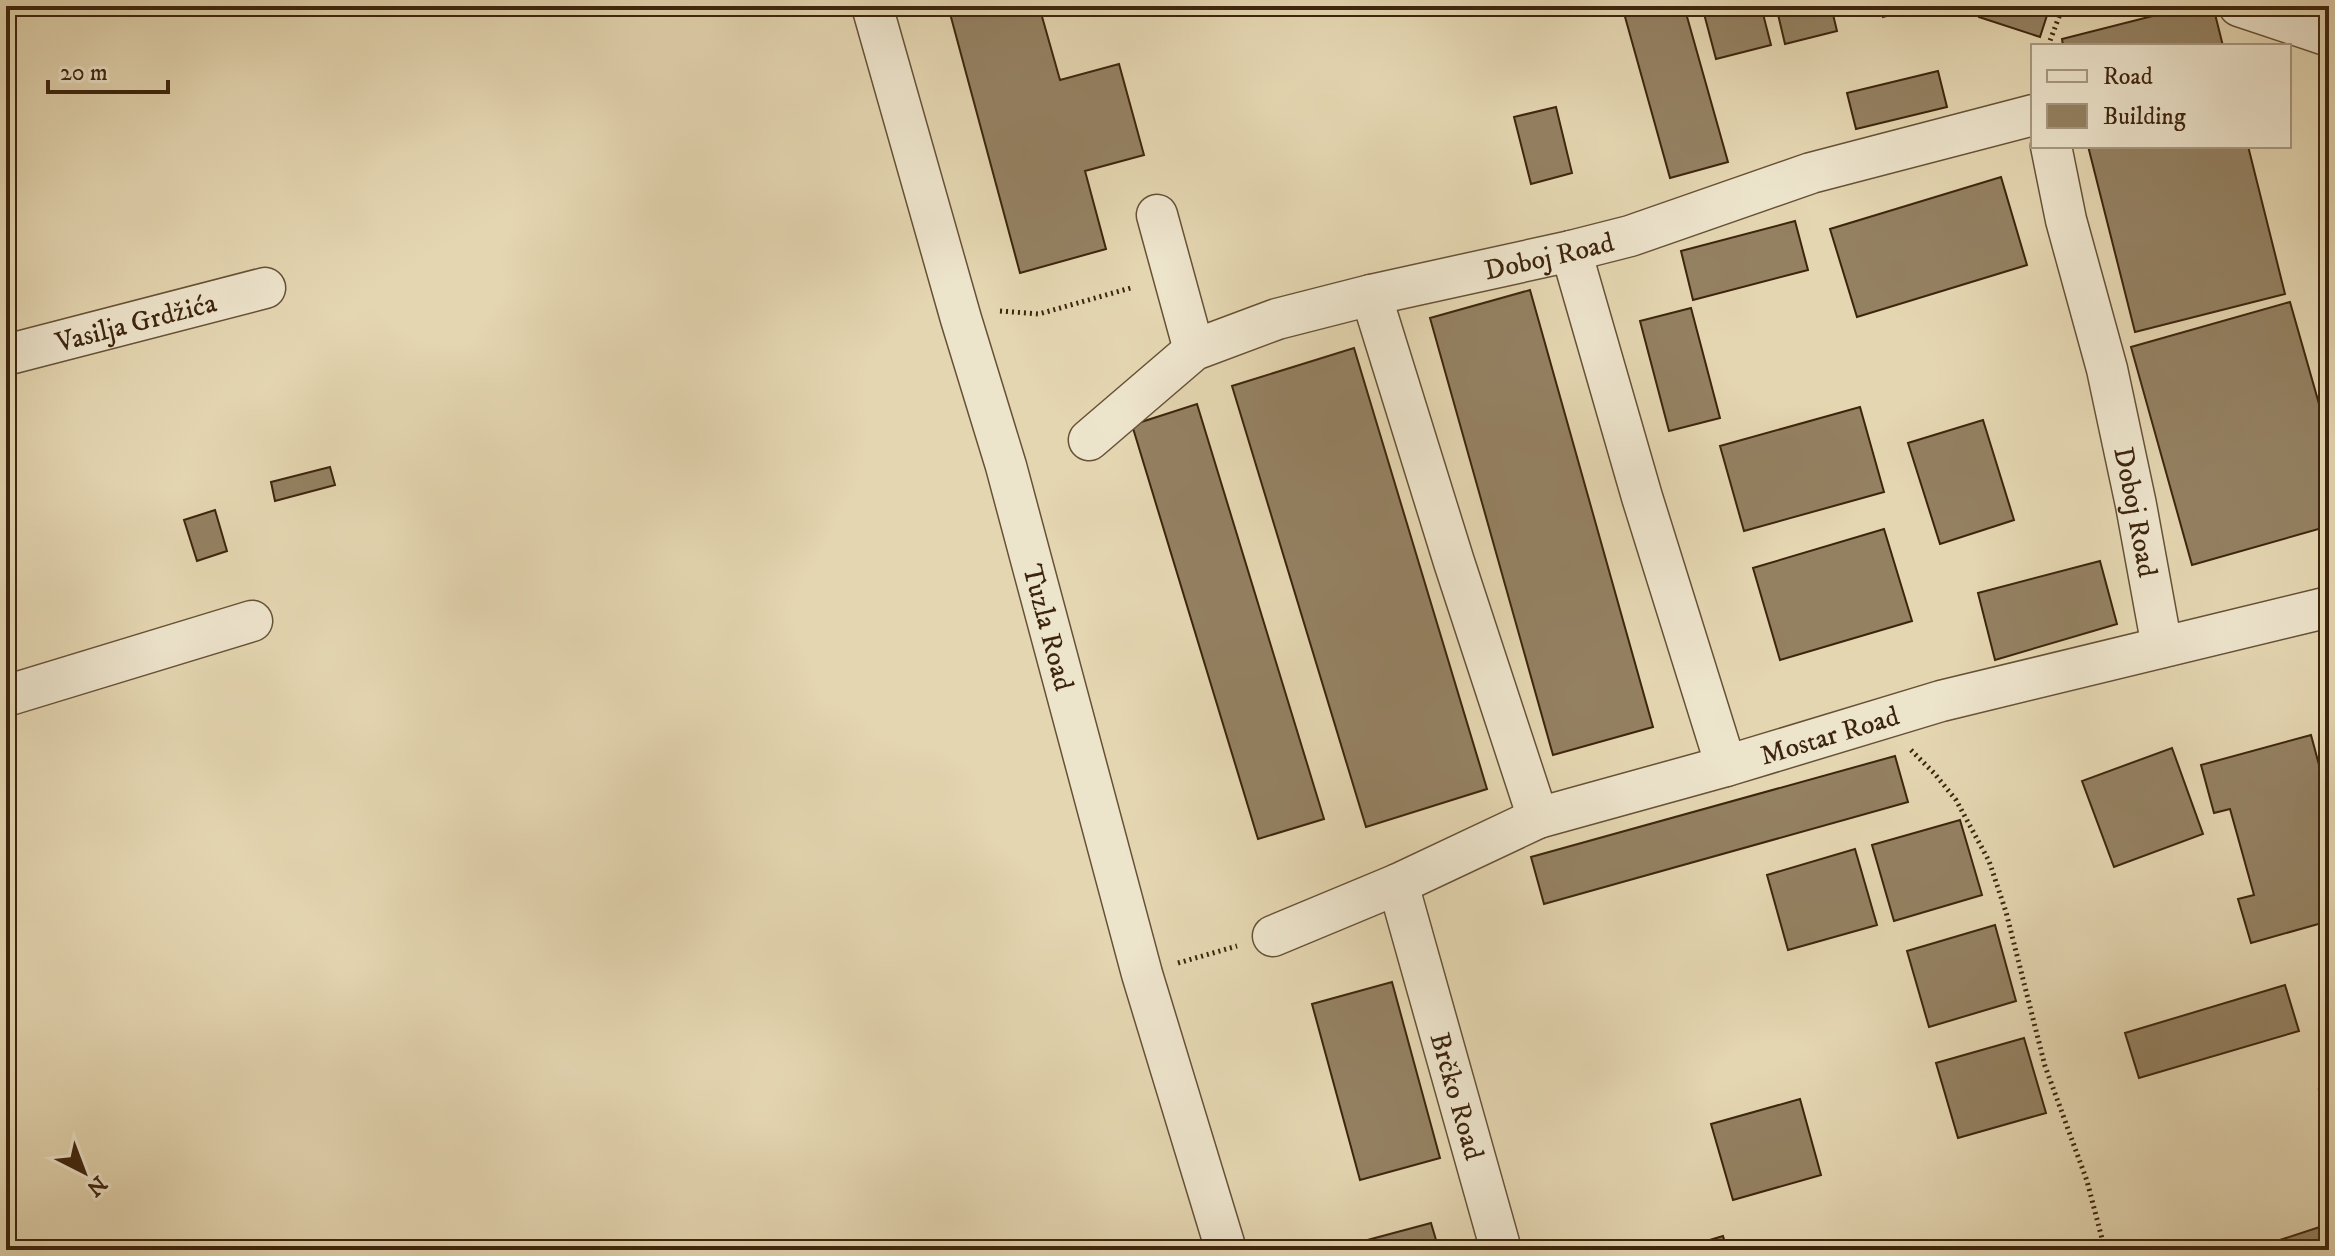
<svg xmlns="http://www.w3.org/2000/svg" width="2335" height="1256" viewBox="0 0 2335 1256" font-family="'IM FELL DW Pica',serif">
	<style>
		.building { fill: #948162; stroke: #3d250d; stroke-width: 2 }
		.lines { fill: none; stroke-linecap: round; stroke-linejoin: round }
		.minor-casing { stroke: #675136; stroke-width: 43 }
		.path { stroke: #3d250d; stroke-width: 5; stroke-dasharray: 2 4; stroke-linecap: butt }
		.minor { stroke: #ede4cc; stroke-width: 40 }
		.labels { text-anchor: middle; stroke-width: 6; stroke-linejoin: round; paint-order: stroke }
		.street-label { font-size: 28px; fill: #3d250d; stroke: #ede4cc }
	</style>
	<rect width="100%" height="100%" fill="#e4d6b1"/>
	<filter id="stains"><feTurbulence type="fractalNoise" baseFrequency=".0025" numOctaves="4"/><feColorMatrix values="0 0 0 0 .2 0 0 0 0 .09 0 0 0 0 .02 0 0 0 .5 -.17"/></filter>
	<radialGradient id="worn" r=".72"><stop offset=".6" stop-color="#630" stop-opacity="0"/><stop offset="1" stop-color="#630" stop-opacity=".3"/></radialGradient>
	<!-- building -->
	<path class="building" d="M948,6H1039L1060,80L1119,64L1144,155L1085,171L1106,249L1020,273Z
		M1622,6H1684L1728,162L1670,178Z
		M1702,6H1761L1771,45L1716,59Z
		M1776,6H1831L1837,31L1785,44Z
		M1880,6H1920L1883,17Z
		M1982,6H2050L2040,37L1979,17Z
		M2192,6H2213L2223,46H2063L2062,39Z
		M1938,71L1947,107L1856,129L1847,93Z
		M1556,107L1572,173L1531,184L1514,117Z
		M2088,146H2248L2285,294L2135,332Z
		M2001,177L2027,265L1857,317L1830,229Z
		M1795,221L1808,270L1693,300L1681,251Z
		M1530,290L1653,727L1553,755L1430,318Z
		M2290,302L2329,439V526L2192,565L2131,347Z
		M1691,308L1720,418L1669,431L1640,321Z
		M1354,348L1487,789L1366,827L1232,386Z
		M1197,404L1324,819L1258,839L1132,425Z
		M1860,407L1884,492L1744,531L1720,446Z
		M1983,420L2014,520L1940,544L1908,443Z
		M330,467L335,485L275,501L271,482Z
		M215,510L227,551L197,561L184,520Z
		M1884,529L1912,621L1780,660L1753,568Z
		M2100,561L2117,624L1995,660L1978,593Z
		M2311,735L2329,802V921L2251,943L2238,899L2254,895L2230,809L2214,813L2201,765Z
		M2172,748L2203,834L2114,867L2082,781Z
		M1895,756L1908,802L1544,904L1531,857Z
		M1960,820L1982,895L1894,921L1872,845Z
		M1855,849L1877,925L1788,950L1767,875Z
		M1995,925L2016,1001L1929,1027L1907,951Z
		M1392,982L1440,1158L1360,1180L1312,1004Z
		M2285,985L2299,1031L2139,1078L2125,1033Z
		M2024,1038L2046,1113L1958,1138L1936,1063Z
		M1800,1099L1821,1175L1733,1200L1711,1124Z
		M1431,1223L1439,1250H1330Z
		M2329,1224V1250H2249Z
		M1723,1236L1727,1250H1676Z"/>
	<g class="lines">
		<defs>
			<g id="minor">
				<path id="s1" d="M872,6L961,319L1006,466L1142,974L1226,1250"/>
				<path d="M2239,6L2329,36"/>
				<path id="s2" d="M2051,146L2066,220L2107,369L2136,505L2162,647"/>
				<path d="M1157,215L1194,350"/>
				<path d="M1571,251L1642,497L1726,766"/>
				<path d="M1371,295L1454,562L1538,818"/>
				<path id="s3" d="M6,355L265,288"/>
				<path id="s4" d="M1089,440L1194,350L1277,319L1371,295L1571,251L1630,236L1811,173L2033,115"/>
				<path d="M6,696L252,621"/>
				<path d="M1273,936L1398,884"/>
				<path id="s5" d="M1501,1250L1398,884L1538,818L1726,766L1941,701L2329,607"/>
			</g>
		</defs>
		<!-- minor casing -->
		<use href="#minor" class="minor-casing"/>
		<!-- path -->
		<path class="path" d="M2048,46L2063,6
			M1000,311L1039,314L1134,287
			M1911,750L1934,773L1956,800L1989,861L2006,912L2045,1066L2087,1181L2105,1250
			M1178,963L1237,946
			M2320,1088L2329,1115"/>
		<!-- minor -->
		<use href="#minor" class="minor"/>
	</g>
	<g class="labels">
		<!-- street labels -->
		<g class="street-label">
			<text dy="10" stroke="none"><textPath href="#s4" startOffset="506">Doboj Road</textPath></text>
			<text dy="10" stroke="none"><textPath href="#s3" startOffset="134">Vasilja Grdžića</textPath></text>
			<text dy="10" stroke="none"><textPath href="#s2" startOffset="376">Doboj Road</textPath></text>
			<text dy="10" stroke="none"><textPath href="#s1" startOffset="646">Tuzla Road</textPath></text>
			<text dy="10" stroke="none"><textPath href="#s5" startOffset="838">Mostar Road</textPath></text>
			<text transform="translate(1458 1096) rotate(74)" y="10">Brčko Road</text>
		</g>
	</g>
	<!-- margin -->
	<rect width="2335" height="1256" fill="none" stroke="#e4d6b1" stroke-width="32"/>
	<rect x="8" y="8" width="2319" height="1240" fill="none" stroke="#3d250d" stroke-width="4"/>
	<rect x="16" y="16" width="2303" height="1224" fill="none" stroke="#3d250d" stroke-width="2"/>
	<!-- legend -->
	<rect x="2031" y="44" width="260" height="104" fill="#ede4cc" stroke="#a79880" stroke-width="2"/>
	<rect x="2047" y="70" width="40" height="12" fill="#ede4cc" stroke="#a79880" stroke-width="2"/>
	<text x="2103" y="84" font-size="24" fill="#3d250d">Road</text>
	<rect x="2047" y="104" width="40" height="24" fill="#948162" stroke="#a79880" stroke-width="2"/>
	<text x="2103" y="124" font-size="24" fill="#3d250d">Building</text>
	<!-- north arrow -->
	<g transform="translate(84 1172) rotate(138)" stroke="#ede4cc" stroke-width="6" paint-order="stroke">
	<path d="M0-6L14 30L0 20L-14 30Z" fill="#3d250d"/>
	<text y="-12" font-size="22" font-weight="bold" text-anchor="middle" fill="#3d250d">N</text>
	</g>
	<!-- scale -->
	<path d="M48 80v12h120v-12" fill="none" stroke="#3d250d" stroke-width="4"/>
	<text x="60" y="80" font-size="24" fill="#3d250d" stroke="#ede4cc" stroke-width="6" paint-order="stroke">20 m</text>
	<rect width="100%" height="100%" filter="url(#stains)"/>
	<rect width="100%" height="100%" fill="url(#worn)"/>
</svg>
